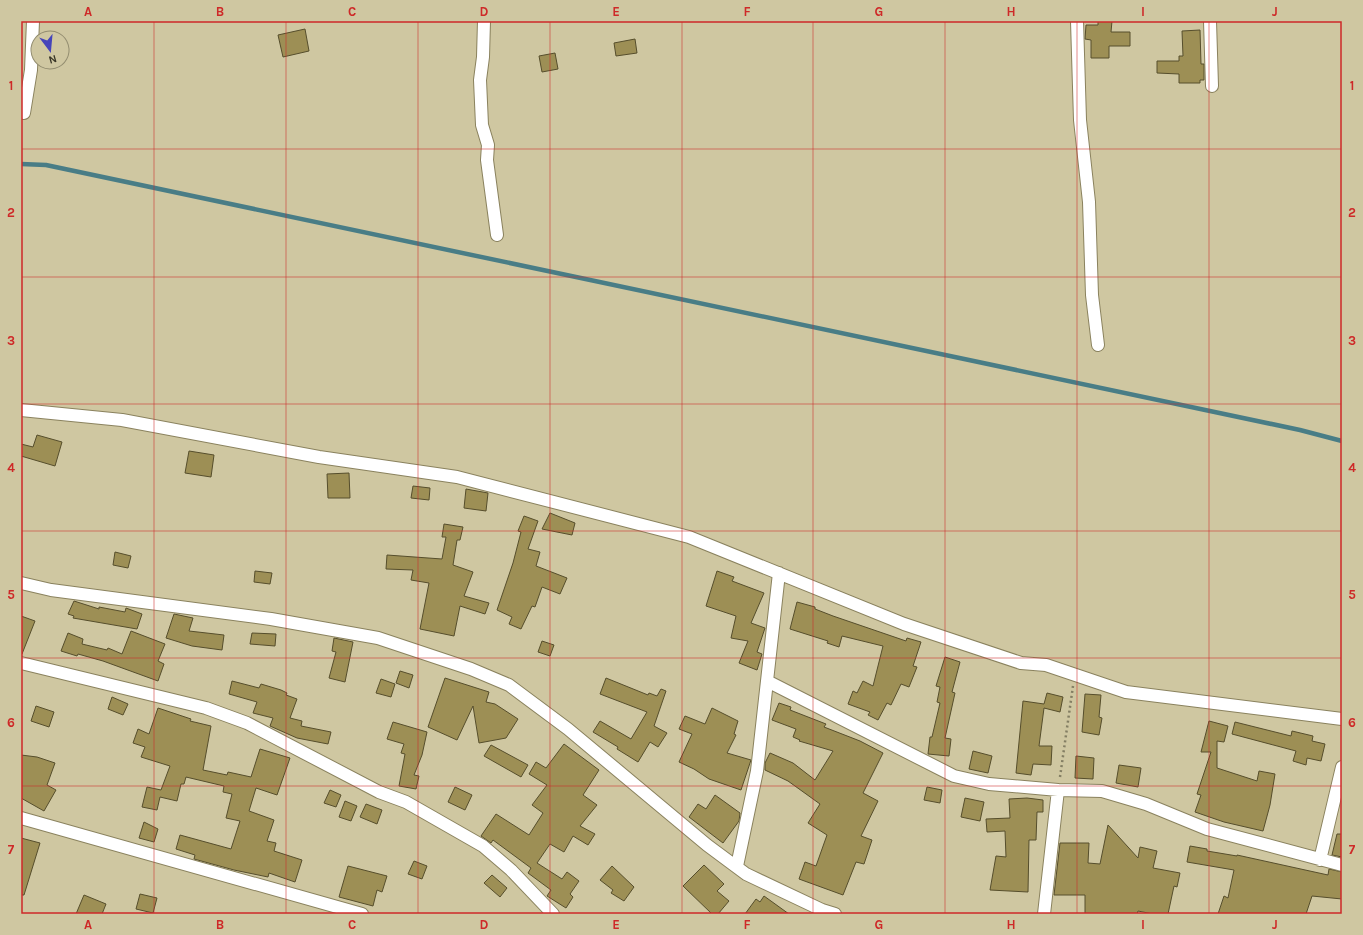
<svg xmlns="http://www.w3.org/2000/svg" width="1363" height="935" viewBox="0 0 1363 935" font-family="Karla,sans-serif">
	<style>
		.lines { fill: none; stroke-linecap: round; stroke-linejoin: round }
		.stream { stroke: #497d86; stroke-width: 4.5 }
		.building { fill: #9d8f55; stroke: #564e2c }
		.street-casing { stroke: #8a825e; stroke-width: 14 }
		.path { stroke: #837e63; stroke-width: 2.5; stroke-dasharray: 2 3; stroke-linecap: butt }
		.street { stroke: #fff; stroke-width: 12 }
		.grid { fill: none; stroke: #ce2928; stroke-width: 1; stroke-opacity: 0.55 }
		.neatline { fill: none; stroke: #ce2928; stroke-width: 1.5 }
		.grid-label { font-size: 13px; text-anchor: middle; font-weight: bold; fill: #ce2928 }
	</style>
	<rect width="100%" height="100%" fill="#cfc7a1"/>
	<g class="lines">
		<!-- stream -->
		<path class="stream" d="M21,164L46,165L1300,430L1342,441"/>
	</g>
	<!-- building -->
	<path class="building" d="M1098,21H1112L1111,32H1130V46H1109V58H1091V40L1085,39L1086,25H1098Z
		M305,29L309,51L283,57L278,35Z
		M1200,30L1201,64H1204V80H1200V83H1179V74L1157,73V61H1179V56H1183L1182,31Z
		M635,39L637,53L616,56L614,43Z
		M555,53L558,69L542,72L539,56Z
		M37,435L62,442L55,466L21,456V444L33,447Z
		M189,451L214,455L211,477L185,473Z
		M349,473L350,498H328L327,474Z
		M413,486L430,488L429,500L411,498Z
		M466,489L488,493L486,511L464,508Z
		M550,513L575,523L572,535L542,529Z
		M524,516L538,521L528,549L540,552L536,566L567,578L560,594L542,587L535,607L532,606L521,629L509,624L512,617L497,610L513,563L521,532L518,531Z
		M444,524L463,527L460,540H457L453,565L473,572L464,596L489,603L485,614L460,606L454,636L420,629L429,583L411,580L413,570L386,569L387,555L442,559L446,537H442Z
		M115,552L131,556L128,568L113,565Z
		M255,571L272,573L270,584L254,582Z
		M717,571L734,577L732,581L764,593L751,623L765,628L757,652L762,654L757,670L739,663L748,641L731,638L736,616L706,606Z
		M74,601L99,609V607L125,612L126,608L142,614L137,629L73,618L74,616L68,614Z
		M797,602L815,607V609L833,616L906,641L907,638L921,642L913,666L917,667L909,687L901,684L891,705L887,703L878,720L868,715L870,712L848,704L853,691L857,693L863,681L873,686L883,646L842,636L839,647L827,643L828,641L790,629Z
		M174,614L193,618L189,631L224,635L222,650L192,646L166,638Z
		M21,616L35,621L22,654L21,653Z
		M131,631L165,644L158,661L164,664L158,681L103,661L78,654L77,656L61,651L68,633L83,639L82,644L107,650L108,648L122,654Z
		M252,633L276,634L275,646L250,644Z
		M334,638L353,642L345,682L329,678L336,652L332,651Z
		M542,641L554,645L550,656L538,652Z
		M945,657L960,662L952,692L955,693L945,738L951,739L949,756L928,754L930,737H932L940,703L937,702L940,687L936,686Z
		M400,671L413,675L409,688L396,683Z
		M445,678L489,692L486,702L495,704L518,719L506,738L479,743L473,706L457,740L428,727Z
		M606,678L648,695L649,693L657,696L661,689L666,691L654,726L667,733L658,747L650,742L638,762L617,749L618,747L593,732L600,721L631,739L647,712L600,694Z
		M381,679L395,684L391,697L376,693Z
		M232,681L259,688L261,684L281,690L287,693L286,695L297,699L290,718L302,721L301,726L331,732L328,744L297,738L270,726L273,718L253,713L257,702L229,694Z
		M1047,693L1063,697L1060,712L1044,708L1039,746H1052L1051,765L1033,764L1031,775L1016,773L1023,701L1044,704Z
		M1085,694L1101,695L1099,717L1102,718L1099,735L1082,732Z
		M112,697L128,704L123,715L108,709Z
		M779,703L791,707L790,710L826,724L824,727L860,741L883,753L863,793L878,801L861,836L872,840L864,864L856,862L843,895L799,879L805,862L816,866L827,835L808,823L820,804L788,781L765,770V763L770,753L793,763L815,780L833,751L799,741L800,740L793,737L796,729L772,720Z
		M36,706L54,712L49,727L31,721Z
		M158,708L191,719L190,721L211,726L203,770L227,775L228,772L251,777L260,749L290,758L277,795L256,788L249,811L274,820L267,841L276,843L274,851L302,860L295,882L269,873L268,877L234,870L194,859L195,855L176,849L180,835L231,849L240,821L226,818L232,794L223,792L224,786L186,777L184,784H181L177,801L160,797L157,810L142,807L147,787L161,790L170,766L141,757L145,747L133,743L138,729L149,734Z
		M712,708L738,721L734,734L736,735L727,753L751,760L741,790L709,779L694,769L679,762L692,734L679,729L685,716L705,724Z
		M1209,721L1228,726L1224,742L1217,741V768L1257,781L1259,771L1275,774L1270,805L1263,831L1224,822L1195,812L1201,795L1197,794L1211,752H1201Z
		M393,722L427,732L422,755L414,775L419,776L416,789L399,786L405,754L401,753L404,744L387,739Z
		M1235,722L1291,736L1292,731L1313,736L1312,741L1325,744L1321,761L1307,758L1306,765L1293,761L1296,751L1232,734Z
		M564,744L599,770L583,795L597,805L580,826L595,834L588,845L573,836L564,852L550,844L537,863L562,879L567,872L579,881L570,894L573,897L566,908L547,896L551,890L528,873L531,868L493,840L491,843L481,836L496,814L529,835L543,813L532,805L547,785L529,774L536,762L546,768Z
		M491,745L528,765L521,777L484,756Z
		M973,751L992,756L988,773L969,769Z
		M21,755L37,757L55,763L47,785L56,790L44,811L21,798Z
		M1076,756L1094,758L1093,779L1075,778Z
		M1119,765L1141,768L1138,787L1116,783Z
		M455,787L472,795L465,810L448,802Z
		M927,787L942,790L940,803L924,800Z
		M330,790L341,795L336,807L324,803Z
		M715,795L740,813L739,821L723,843L689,817L698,804L706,809Z
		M965,798L984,802L980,821L961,817Z
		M1027,798L1043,800V812H1037L1036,840H1029L1028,892L990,890L996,856L1006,857L1005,831L987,832L986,819L1010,818L1009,799Z
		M345,801L357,806L351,821L339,817Z
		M366,804L382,810L377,824L360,817Z
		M144,822L158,829L154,842L139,838Z
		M1108,825L1138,858L1140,847L1157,851L1153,868L1180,873L1177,887L1174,886L1168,914H1153L1138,911L1137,914H1085V895H1054L1060,843H1089L1088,863L1100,864Z
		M1337,834H1342V857L1332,855Z
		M21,838L40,843L24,895H21Z
		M1190,846L1207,849V851L1237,856V855L1328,875L1329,869L1342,872V899L1312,896L1306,914H1218L1224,896L1228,898L1234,870L1187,862Z
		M414,861L427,866L422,879L408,874Z
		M704,865L724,884L717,891L729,901L718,914H712L683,886Z
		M348,866L387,876L382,892L377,890L373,906L339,897Z
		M612,866L634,887L624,901L611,893L613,890L600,880Z
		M492,875L507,888L500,897L484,883Z
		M140,894L157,898L153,913L136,909Z
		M84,895L106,904L102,914H76Z
		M764,896L789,914H745L756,899L760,902Z"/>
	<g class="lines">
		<defs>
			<path id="street" d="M484,21L483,57L480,80L482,125L488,145L487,160L497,235
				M1077,21L1080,120L1089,202L1092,295L1098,345
				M1210,21L1212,86
				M24,113L31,70L33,21
				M21,410L122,420L319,457L457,477L689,537L904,624L1021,663L1046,665L1126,692L1342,719
				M21,583L51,590L271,619L378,638L471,669L509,685L568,729L707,845L746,874L822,910L835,914
				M21,663L206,708L247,723L379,792L406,802L483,846L511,870L553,914
				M767,681L954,776L989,784L1058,790L1102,791L1146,804L1207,829L1342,865
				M21,818L362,914
				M1320,860L1342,767
				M737,866L757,771L779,573
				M1044,914L1058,790"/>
		</defs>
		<!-- street casing -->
		<use href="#street" class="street-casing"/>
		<!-- path -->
		<path class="path" d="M1060,777L1073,686"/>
		<!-- street -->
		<use href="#street" class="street"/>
	</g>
	<!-- grid -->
	<path class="grid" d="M154,21V914M286,21V914M418,21V914M550,21V914M682,21V914M813,21V914M945,21V914M1077,21V914M1209,21V914M21,149H1342M21,277H1342M21,404H1342M21,531H1342M21,658H1342M21,786H1342"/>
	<!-- border -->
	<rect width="1363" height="935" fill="none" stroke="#cfc7a1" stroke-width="44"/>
	<!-- north arrow -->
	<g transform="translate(50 50) rotate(164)"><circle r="19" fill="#cfc7a1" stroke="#938d70"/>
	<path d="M0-3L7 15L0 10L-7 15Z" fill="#4544ba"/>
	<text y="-6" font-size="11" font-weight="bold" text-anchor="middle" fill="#383526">N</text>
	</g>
	<rect x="22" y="22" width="1319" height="891" class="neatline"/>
	<g class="grid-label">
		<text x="88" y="16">A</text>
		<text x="220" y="16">B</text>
		<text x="352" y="16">C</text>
		<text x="484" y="16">D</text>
		<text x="616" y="16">E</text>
		<text x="747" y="16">F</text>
		<text x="879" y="16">G</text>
		<text x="1011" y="16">H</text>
		<text x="1143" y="16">I</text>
		<text x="1275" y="16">J</text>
		<text x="11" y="90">1</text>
		<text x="1352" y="90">1</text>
		<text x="11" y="217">2</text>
		<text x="1352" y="217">2</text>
		<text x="11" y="345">3</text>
		<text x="1352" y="345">3</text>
		<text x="11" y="472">4</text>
		<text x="1352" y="472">4</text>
		<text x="11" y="599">5</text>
		<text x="1352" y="599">5</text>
		<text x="11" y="727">6</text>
		<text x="1352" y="727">6</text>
		<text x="11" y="854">7</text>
		<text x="1352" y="854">7</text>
		<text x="88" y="929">A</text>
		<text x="220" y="929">B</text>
		<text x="352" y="929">C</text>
		<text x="484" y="929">D</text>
		<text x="616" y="929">E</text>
		<text x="747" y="929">F</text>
		<text x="879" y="929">G</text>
		<text x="1011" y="929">H</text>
		<text x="1143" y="929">I</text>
		<text x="1275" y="929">J</text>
	</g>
</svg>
